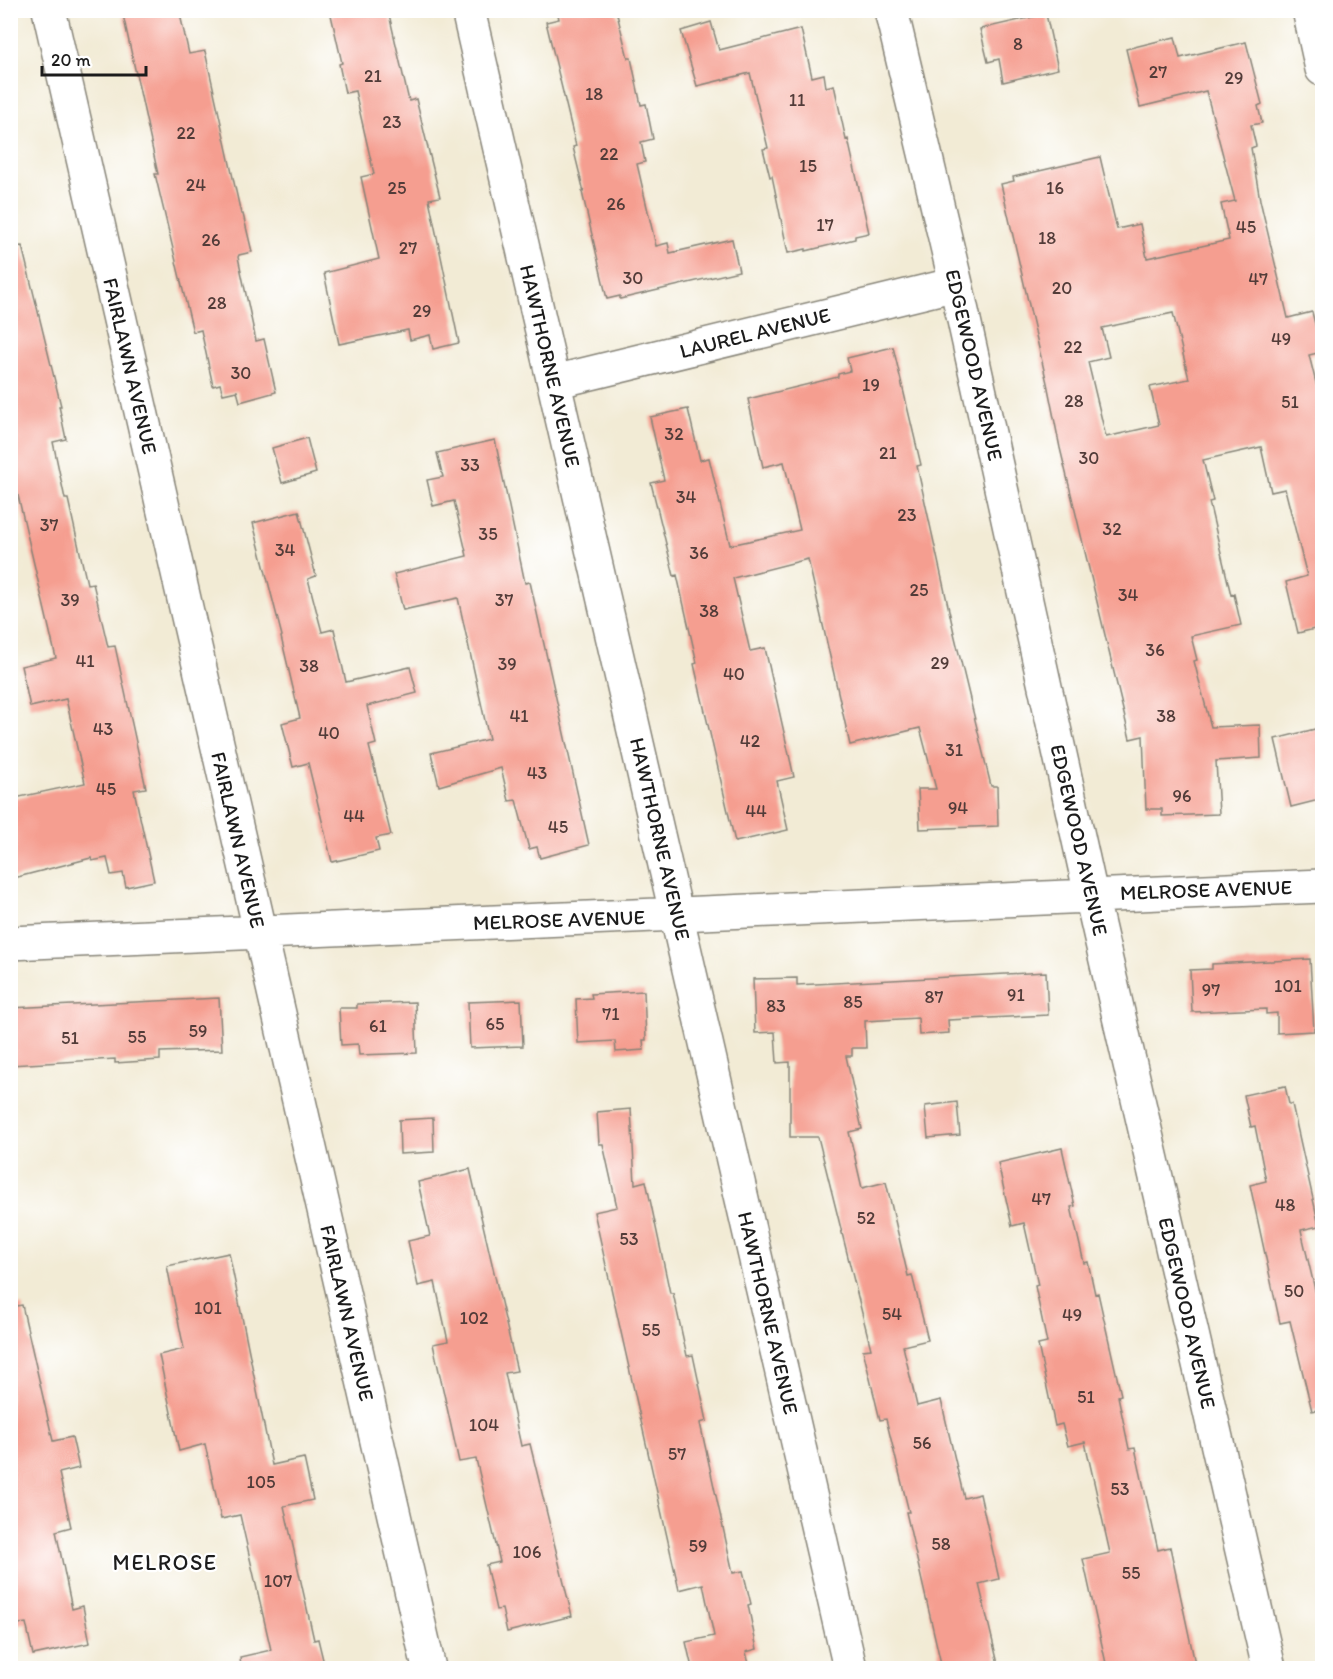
<svg xmlns="http://www.w3.org/2000/svg" width="1333" height="1679" viewBox="0 0 1333 1679" font-family="Itim,sans-serif">
	<style>
		.building { fill: #f59e90; fill-rule: evenodd }
		.lines { fill: none; stroke-linecap: round; stroke-linejoin: round }
		.street-casing { stroke: #878478; stroke-width: 36 }
		.street { stroke: #fff; stroke-width: 33 }
		.labels { text-anchor: middle; stroke-width: 4.5; stroke-linejoin: round; paint-order: stroke }
		.number-label { font-size: 18px; fill: #523c39 }
		.street-label { font-size: 21px; fill: #1c1c1c; stroke: #fff }
		.neighbourhood-label { font-size: 22px; letter-spacing: 1.5px; fill: #1c1c1c; stroke: #fff }
	</style>
	<rect width="100%" height="100%" fill="#fff"/>
	<filter id="ink" filterUnits="userSpaceOnUse"><feTurbulence type="fractalNoise" baseFrequency=".0167" numOctaves="2"/><feDisplacementMap in="SourceGraphic" scale="12" xChannelSelector="R" yChannelSelector="G"/><feConvolveMatrix kernelMatrix="1 2 1 2 8 2 1 2 1" color-interpolation-filters="sRGB"/></filter>
	<filter id="wash" filterUnits="userSpaceOnUse"><feTurbulence type="fractalNoise" baseFrequency=".008" numOctaves="4" result="noise"/><feDisplacementMap in="SourceGraphic" scale="24" xChannelSelector="R" yChannelSelector="G"/><feGaussianBlur stdDeviation="1.35" result="paint"/><feColorMatrix in="noise" values="0 0 0 0 0 0 0 0 0 0 0 0 0 0 0 0 0 1.4 0 .05"/><feComposite in="paint" operator="in"/></filter>
	<g filter="url(#wash)">
		<rect width="100%" height="100%" fill="#f2ebd5"/>
		<g id="blocks">
			<!-- building -->
			<path class="building" d="M122,10H179L189,54L205,51L241,214H243L252,252L239,255L238,257L256,341L264,339L276,392L240,402L237,391L223,394L220,384L213,386L201,330L193,332L155,174H158Z
				M351,10H388L409,101L416,99L440,197L429,199L459,343L433,349L430,335L410,340L408,330L339,344L324,273L379,259L361,177L374,174L355,91L345,93L339,64L342,63L331,15Z
				M557,10H616L628,58H631L641,105L646,104L653,139L641,142L645,162L637,164L656,246L668,243L670,253L732,239L739,271L620,299V296L607,299L582,192H584L573,147L576,146L546,22L559,19Z
				M1046,14L1058,69L1003,82L999,59L988,62L980,29Z
				M711,22L719,50L801,29L812,77L824,74L826,87L834,85L846,140L848,139L869,233L855,236V239L806,251V249L788,253L772,176L770,177L763,149L768,148L750,73L697,86L681,31Z
				M1175,37L1180,58L1246,42L1262,104L1258,106L1262,123L1251,125L1256,146L1251,148L1260,200L1288,318L1312,312L1322,352L1309,355L1323,411V627L1298,633L1286,582L1307,576L1285,489L1271,492L1261,447L1203,460L1213,501L1209,502L1231,595L1234,594L1241,625L1191,636L1197,660L1194,661L1211,727L1260,725L1261,758L1216,761L1219,814L1162,816V809H1146L1143,736L1130,739L1060,448L1047,383L1001,184L1014,181L1013,177L1100,157L1117,229L1140,224L1147,258L1229,240L1221,204L1235,201L1206,91L1140,107L1126,49ZM1173,313L1189,379L1150,387L1159,425L1106,437L1088,362L1109,357L1102,328Z
				M22,246L61,406H59L66,439L53,442L65,499H68L87,584L93,583L108,647L115,646L146,788L134,790L154,881L126,887L123,873L111,875L107,858L92,861L91,858L10,879V799L85,783L66,699L30,707L21,666L56,658L10,461V247Z
				M893,347L921,465L917,466L954,633L991,786H997L998,826L920,829L918,789H936L920,728L850,745L808,559L733,578L750,651L765,648L794,777L777,781L788,830L735,842L694,664L697,663L677,575L674,576L651,483L664,480L650,417L688,409L700,460L709,458L730,545L800,530L784,462L763,467L748,399L838,377V374L850,371L847,358Z
				M307,438L316,473L282,483L272,448Z
				M495,440L525,583L530,582L589,845L540,858L537,847L529,849L516,800L509,801L501,768L439,786L431,753L489,739L458,598L403,610L394,574L467,556L454,501L433,506L427,480L443,477L437,453Z
				M299,511L316,576L308,579L322,632L334,629L346,682L410,667L417,693L367,706L376,744L369,746L391,835L376,838L379,851L332,862L308,763L293,767L282,723L300,718L281,637L282,636L253,523Z
				M1323,727V799L1291,807L1275,739Z
				M1310,959L1314,1031L1277,1033V1013L1266,1014V1009L1192,1012L1190,970L1212,969V964Z
				M1046,972L1048,1015L948,1020L949,1033L919,1035L918,1018L865,1021L866,1048H852V1056H846L862,1129L849,1132L862,1188L886,1182L908,1276L912,1275L928,1340L903,1346L917,1406L941,1400L964,1498L980,1494L999,1579L979,1584L999,1668H942L906,1512H909L886,1419L880,1420L863,1350L871,1349L818,1137H790V1062L777,1063L775,1032L755,1033L753,979L797,978V985Z
				M644,991L646,1040H643L644,1050L616,1052L615,1041L578,1043L576,999L592,998L591,994Z
				M219,998L222,1050L160,1052V1060L115,1063V1059L10,1065V1008Z
				M521,1000L523,1046L470,1048L468,1002Z
				M415,1002L417,1053L359,1055L358,1044L341,1045L339,1008H357V1004Z
				M1285,1086L1289,1104H1292L1319,1226L1301,1230L1323,1324V1409L1312,1411L1290,1321L1280,1323L1250,1185L1266,1181L1255,1126L1251,1127L1244,1095Z
				M957,1102L960,1135L928,1138L925,1106Z
				M631,1109L635,1184L646,1181L670,1293H673L687,1356L693,1355L707,1421L700,1423L733,1573L743,1571L751,1604L748,1605L757,1649L746,1652L750,1668H692L686,1642L714,1636L703,1584L679,1590L594,1212L617,1207L603,1144H599L597,1112Z
				M433,1118L434,1152L400,1154L399,1120Z
				M1062,1148L1075,1206L1071,1207L1084,1263L1088,1262L1095,1294L1098,1293L1121,1395L1118,1396L1129,1449L1135,1448L1158,1550L1170,1547L1196,1668H1107L1083,1559L1110,1553L1085,1442L1068,1446L1062,1424L1055,1426L1038,1345L1047,1343L1035,1286L1038,1285L1024,1223L1012,1226L998,1163Z
				M470,1169L517,1371L505,1373L521,1446L530,1444L572,1616L507,1632L502,1609L496,1610L486,1565L500,1562L476,1459L459,1462L433,1344L448,1341L435,1282L418,1286L408,1241L430,1236L418,1182Z
				M229,1253L272,1465L304,1458L313,1500L284,1506L314,1640L318,1639L325,1668H241L240,1657L271,1650L240,1515L221,1519L205,1444L179,1451L159,1355L184,1349L167,1266Z
				M22,1305L53,1441L72,1437L79,1468L59,1473L71,1527L56,1531L72,1609L83,1606L90,1643L33,1655L26,1623L10,1625V1307Z"/>
		</g>
	</g>
	<g filter="url(#ink)">
		<use href="#blocks" fill-opacity="0" stroke="#878478" stroke-width="1.5"/>
		<g class="lines">
			<defs>
				<path id="street" d="M49,10L429,1668
					M468,10L850,1668
					M891,10L956,284L1091,895L1269,1668
					M1309,10L1322,69
					M554,382L956,284
					M10,943L1322,886"/>
			</defs>
			<!-- street casing -->
			<use href="#street" class="street-casing"/>
			<!-- street -->
			<use href="#street" class="street"/>
		</g>
	</g>
	<g class="labels">
		<!-- number labels -->
		<g class="number-label">
			<text x="1018" y="50">8</text>
			<text x="1158" y="78">27</text>
			<text x="373" y="82">21</text>
			<text x="1234" y="84">29</text>
			<text x="594" y="100">18</text>
			<text x="797" y="106">11</text>
			<text x="392" y="128">23</text>
			<text x="186" y="139">22</text>
			<text x="609" y="160">22</text>
			<text x="808" y="172">15</text>
			<text x="196" y="191">24</text>
			<text x="397" y="194">25</text>
			<text x="1055" y="194">16</text>
			<text x="616" y="210">26</text>
			<text x="825" y="231">17</text>
			<text x="1246" y="233">45</text>
			<text x="1047" y="244">18</text>
			<text x="211" y="246">26</text>
			<text x="408" y="254">27</text>
			<text x="633" y="284">30</text>
			<text x="1258" y="285">47</text>
			<text x="1062" y="294">20</text>
			<text x="217" y="309">28</text>
			<text x="422" y="317">29</text>
			<text x="1281" y="345">49</text>
			<text x="1073" y="353">22</text>
			<text x="241" y="379">30</text>
			<text x="871" y="391">19</text>
			<text x="1074" y="407">28</text>
			<text x="1290" y="408">51</text>
			<text x="674" y="440">32</text>
			<text x="888" y="459">21</text>
			<text x="1089" y="464">30</text>
			<text x="470" y="471">33</text>
			<text x="686" y="503">34</text>
			<text x="907" y="521">23</text>
			<text x="49" y="531">37</text>
			<text x="1112" y="535">32</text>
			<text x="488" y="540">35</text>
			<text x="285" y="556">34</text>
			<text x="699" y="559">36</text>
			<text x="919" y="596">25</text>
			<text x="1128" y="601">34</text>
			<text x="70" y="606">39</text>
			<text x="504" y="606">37</text>
			<text x="709" y="617">38</text>
			<text x="1155" y="656">36</text>
			<text x="85" y="667">41</text>
			<text x="940" y="669">29</text>
			<text x="507" y="670">39</text>
			<text x="309" y="672">38</text>
			<text x="734" y="680">40</text>
			<text x="519" y="722">41</text>
			<text x="1166" y="722">38</text>
			<text x="103" y="735">43</text>
			<text x="329" y="739">40</text>
			<text x="750" y="747">42</text>
			<text x="954" y="756">31</text>
			<text x="537" y="779">43</text>
			<text x="106" y="795">45</text>
			<text x="1182" y="802">96</text>
			<text x="958" y="814">94</text>
			<text x="756" y="817">44</text>
			<text x="354" y="822">44</text>
			<text x="558" y="833">45</text>
			<text x="1288" y="992">101</text>
			<text x="1211" y="996">97</text>
			<text x="1016" y="1001">91</text>
			<text x="934" y="1003">87</text>
			<text x="853" y="1008">85</text>
			<text x="776" y="1012">83</text>
			<text x="611" y="1020">71</text>
			<text x="495" y="1030">65</text>
			<text x="378" y="1032">61</text>
			<text x="198" y="1037">59</text>
			<text x="137" y="1043">55</text>
			<text x="70" y="1044">51</text>
			<text x="1041" y="1205">47</text>
			<text x="1285" y="1211">48</text>
			<text x="866" y="1224">52</text>
			<text x="629" y="1245">53</text>
			<text x="1294" y="1297">50</text>
			<text x="208" y="1314">101</text>
			<text x="892" y="1320">54</text>
			<text x="1072" y="1321">49</text>
			<text x="474" y="1324">102</text>
			<text x="651" y="1336">55</text>
			<text x="1086" y="1403">51</text>
			<text x="484" y="1431">104</text>
			<text x="922" y="1449">56</text>
			<text x="677" y="1460">57</text>
			<text x="261" y="1488">105</text>
			<text x="1120" y="1495">53</text>
			<text x="941" y="1550">58</text>
			<text x="698" y="1552">59</text>
			<text x="527" y="1558">106</text>
			<text x="1131" y="1579">55</text>
			<text x="278" y="1587">107</text>
		</g>
		<!-- street labels -->
		<g class="street-label">
			<text transform="translate(755 333) rotate(-14)" y="7">LAUREL AVENUE</text>
			<text transform="translate(974 365) rotate(77)" y="7">EDGEWOOD AVENUE</text>
			<text transform="translate(130 366) rotate(77)" y="7">FAIRLAWN AVENUE</text>
			<text transform="translate(550 366) rotate(77)" y="7">HAWTHORNE AVENUE</text>
			<text transform="translate(660 839) rotate(77)" y="7">HAWTHORNE AVENUE</text>
			<text transform="translate(238 840) rotate(77)" y="7">FAIRLAWN AVENUE</text>
			<text transform="translate(1079 840) rotate(77)" y="7">EDGEWOOD AVENUE</text>
			<text transform="translate(1206 890) rotate(-2)" y="7">MELROSE AVENUE</text>
			<text transform="translate(559 920) rotate(-2)" y="7">MELROSE AVENUE</text>
			<text transform="translate(347 1313) rotate(77)" y="7">FAIRLAWN AVENUE</text>
			<text transform="translate(768 1313) rotate(77)" y="7">HAWTHORNE AVENUE</text>
			<text transform="translate(1187 1313) rotate(77)" y="7">EDGEWOOD AVENUE</text>
		</g>
		<!-- neighbourhood labels -->
		<g class="neighbourhood-label">
			<text x="165" y="1570">MELROSE</text>
		</g>
	</g>
	<!-- margin -->
	<rect width="1333" height="1679" fill="none" stroke="#fff" stroke-width="36"/>
	<!-- scale -->
	<path d="M42 66v9h104v-9" fill="none" stroke="#1c1c1c" stroke-width="3"/>
	<text x="51" y="66" font-size="18" fill="#1c1c1c" stroke="#ffffff" stroke-width="4.5" paint-order="stroke">20 m</text>
</svg>
